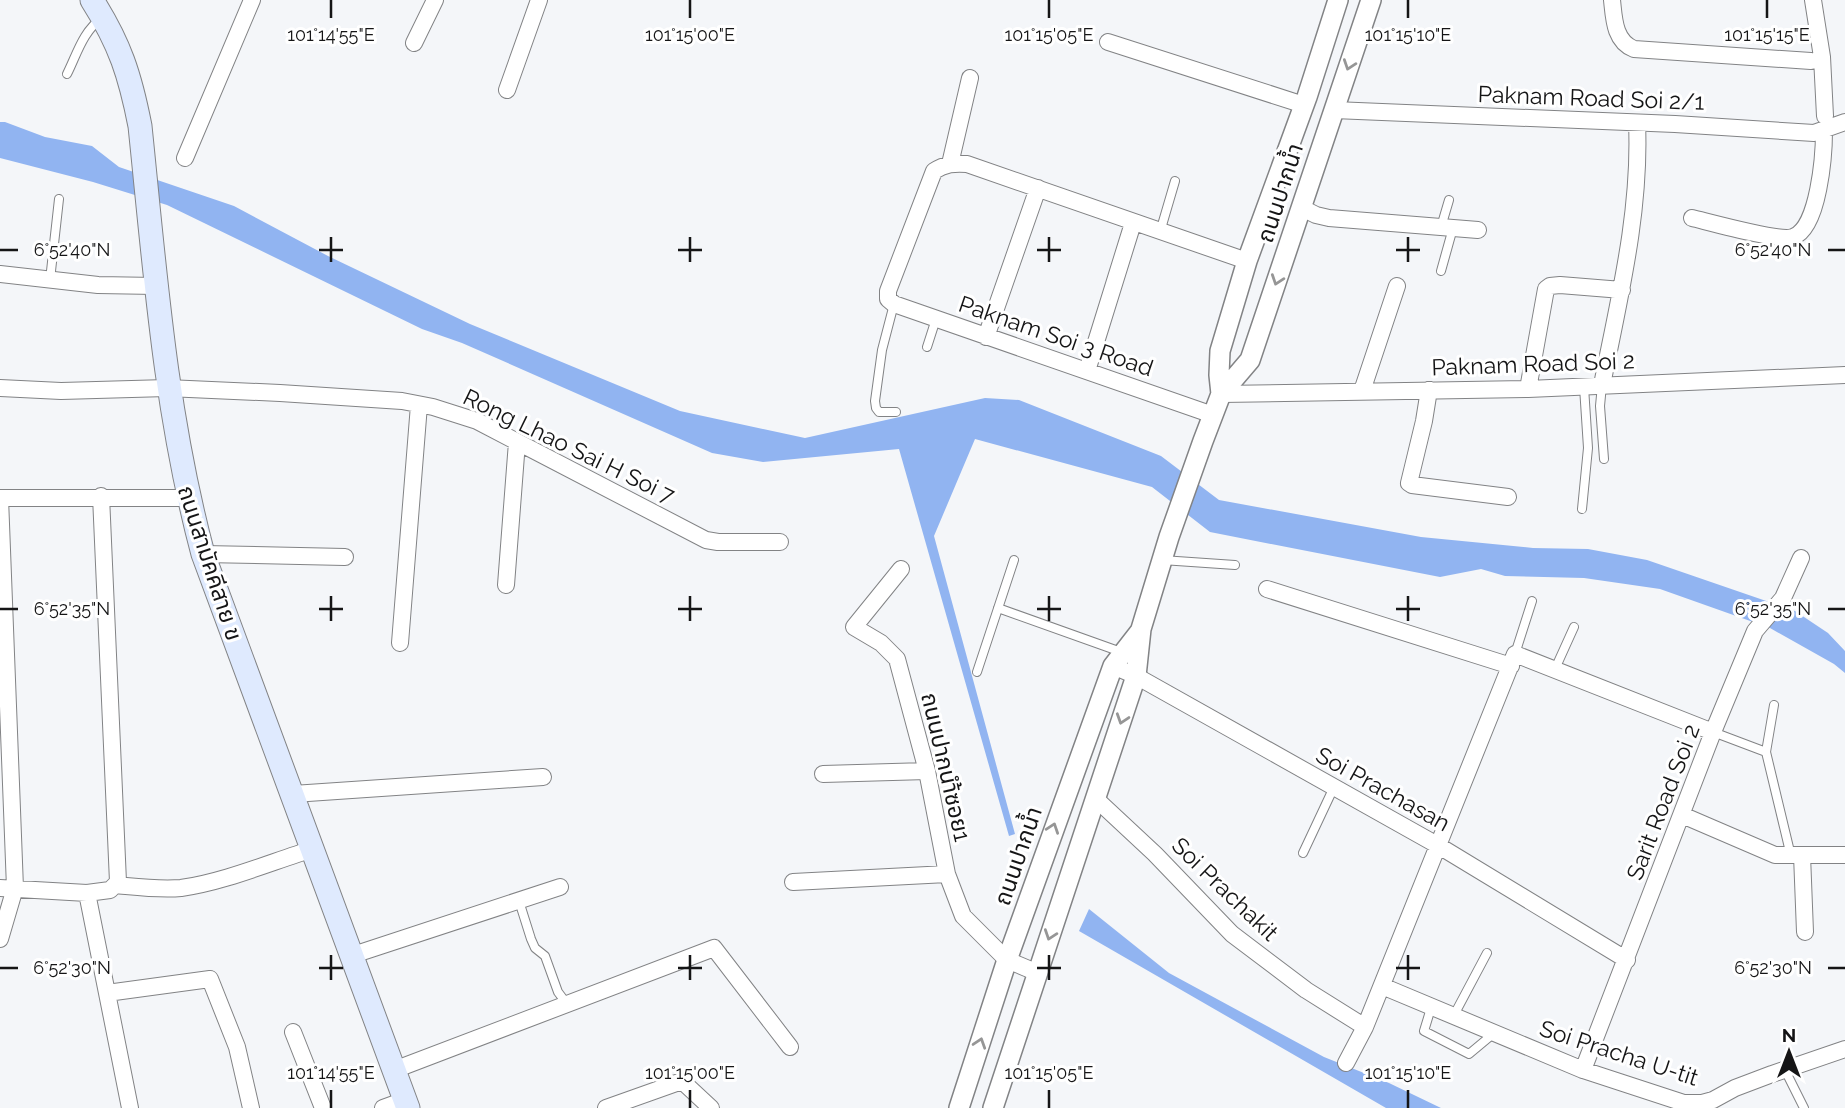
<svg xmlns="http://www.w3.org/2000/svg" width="1845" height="1108" viewBox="0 0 1845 1108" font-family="Raleway,'Noto Sans Thai',sans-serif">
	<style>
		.forest { fill: #91b4f1 }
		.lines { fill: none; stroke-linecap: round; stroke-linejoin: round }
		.service-casing { stroke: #828385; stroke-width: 10 }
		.minor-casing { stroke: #828385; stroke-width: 18 }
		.tertiary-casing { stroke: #828385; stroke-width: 22 }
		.secondary-casing { stroke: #828385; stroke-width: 25 }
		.service { stroke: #fff; stroke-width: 8 }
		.minor { stroke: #fff; stroke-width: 16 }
		.tertiary { stroke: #fff; stroke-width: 19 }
		.secondary { stroke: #dfeafe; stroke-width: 23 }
		.oneway { stroke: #969696 }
		.ticks { fill: none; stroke: #151516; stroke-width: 2.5 }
		.labels { text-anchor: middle; stroke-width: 6; stroke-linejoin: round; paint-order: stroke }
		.street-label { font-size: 23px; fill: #151516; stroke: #fff }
		.ticks-label { font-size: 18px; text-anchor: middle; fill: #151516; stroke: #fff; stroke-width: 6; stroke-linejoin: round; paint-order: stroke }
	</style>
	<rect width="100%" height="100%" fill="#f4f6f9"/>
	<!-- forest -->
	<path class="forest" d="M0,122H5L45,137L92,146L119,167L234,206L328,256L470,324L680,411L805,438L985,398L1019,400L1161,456L1219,500L1421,537L1533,548L1588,549L1647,560L1795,611L1828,633L1845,651V673L1834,664L1770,628L1660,589L1584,578L1505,576L1481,569L1440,577L1210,532L1152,487L975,439L934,536L1015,834L1009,836L899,449L763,462L712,453L462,343L422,329L167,205L93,182L0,158Z
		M1089,909L1169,973L1324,1057L1389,1083L1441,1108H1386L1079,931Z"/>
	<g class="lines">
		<defs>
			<path id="service" d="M67,74C77,54 83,31 102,18
				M1441,227L1449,200
				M1160,232L1175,181
				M1441,271L1453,228
				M50,280L59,199
				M894,304L882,350L875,401L876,408L879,412H896
				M927,347L936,319
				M1602,385L1600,406L1604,459
				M1582,509L1588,448L1584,387
				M1162,560L1235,565
				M998,608L1124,653
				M1515,654L1532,601
				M1555,669L1574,627
				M977,672L1014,560
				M1774,705L1766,752L1791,856
				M1713,732L1766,752
				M1303,853L1334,787
				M519,901L531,939L535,948L545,956L558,992L567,1004
				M1431,1008L1424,1031L1469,1054L1493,1034
				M1453,1017L1487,953
				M1785,1070L1804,1108"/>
			<path id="minor" d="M1612,0C1614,18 1614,41 1634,49L1811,61
				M1813,0L1822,57L1825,116
				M1108,42L1304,105
				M414,43L435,0
				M507,90L539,0
				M1334,110L1675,124L1814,133L1845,122
				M185,158L252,0
				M950,164L970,78
				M1302,208L1316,215L1329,218L1478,230
				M1692,218C1709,222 1781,242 1793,237C1819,228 1824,154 1824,131
				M0,274L98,285L156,286
				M986,337L1038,188
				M1087,371L1133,223
				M1602,385C1619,299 1641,211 1637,123
				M0,388L61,391L167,388L280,393L402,401L433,407L477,421L706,540L718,542H780
				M1528,389L1546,289L1550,286L1560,285L1622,290
				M1429,390L1424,421L1409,483L1412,485L1508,497
				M1362,391L1397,286
				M1221,394L1528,389L1845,375
				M1213,415L894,304L888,299V291L934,171C945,164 954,163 967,164L1247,261
				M0,498H188
				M203,554L345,557
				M901,569L854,627L881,643L897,659L927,771L947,874L963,916L1007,960L1038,973
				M506,585L517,442
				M1267,589L1511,666
				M400,643L419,405
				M1113,666L1136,676L1439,846L1627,960
				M823,774L927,771
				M293,794L543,777
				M1096,799L1155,854L1232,934L1306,990L1365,1027
				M1682,815L1775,855H1845
				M1802,855L1805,932
				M793,882L947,874
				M115,885C137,887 159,890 181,888C224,882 271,862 313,849
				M0,888L87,893L110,890L118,882L101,496
				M87,893L130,1108
				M0,939L15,888L0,498
				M353,955L560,887
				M1382,986L1583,1070L1684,1103H1702L1713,1100L1735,1088L1772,1074L1845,1049
				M107,993L210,979L237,1047L251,1108
				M293,1032L323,1108
				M1346,1063L1365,1027L1515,654L1713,732
				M394,1070L714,948L790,1047
				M1583,1070L1713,732L1755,631L1783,598L1801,558
				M383,1108L405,1100
				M606,1108L682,1081L711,1108"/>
			<path id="tertiary" d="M1221,394L1219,375L1220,351L1247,261L1307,97L1338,0
				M959,1108L1007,960L1113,666L1141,630
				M993,1108L1136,676L1141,629L1169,537L1203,441L1221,394L1250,360L1371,0"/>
			<path id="secondary" d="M92,0C120,44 130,75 140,126C155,271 165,412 203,554L408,1108"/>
		</defs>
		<!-- service casing -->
		<use href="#service" class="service-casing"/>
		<!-- minor casing -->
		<use href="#minor" class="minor-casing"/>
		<!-- tertiary casing -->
		<use href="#tertiary" class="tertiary-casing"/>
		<!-- secondary casing -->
		<use href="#secondary" class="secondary-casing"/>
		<!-- service -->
		<use href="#service" class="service"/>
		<!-- minor -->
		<use href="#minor" class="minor"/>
		<!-- tertiary -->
		<use href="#tertiary" class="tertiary"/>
		<!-- secondary -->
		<use href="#secondary" class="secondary"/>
	</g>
	<!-- one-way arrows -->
	<defs><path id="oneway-chevron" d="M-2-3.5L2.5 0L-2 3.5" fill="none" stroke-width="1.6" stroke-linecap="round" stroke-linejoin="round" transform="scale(1.75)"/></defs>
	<g class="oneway">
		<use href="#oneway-chevron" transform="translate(1349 65) rotate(109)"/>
		<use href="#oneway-chevron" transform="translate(1277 280) rotate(109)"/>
		<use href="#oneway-chevron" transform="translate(1122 719) rotate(108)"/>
		<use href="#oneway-chevron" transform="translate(1053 828) rotate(-71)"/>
		<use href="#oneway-chevron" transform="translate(1050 935) rotate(109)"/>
		<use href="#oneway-chevron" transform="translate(980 1043) rotate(-72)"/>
	</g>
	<!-- ticks -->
	<path class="ticks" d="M331,0V18M690,0V18M1049,0V18M1408,0V18M1767,0V18M331,237V262M690,237V262M1049,237V262M1408,237V262M0,250H18M319,250H343M678,250H702M1037,250H1061M1396,250H1420M1828,250H1845M331,596V621M690,596V621M1049,596V621M1408,596V621M0,609H18M319,609H343M678,609H702M1037,609H1061M1396,609H1420M1828,609H1845M331,955V980M690,955V980M1049,955V980M1408,955V980M0,968H18M319,968H343M678,968H702M1037,968H1061M1396,968H1420M1828,968H1845M331,1090V1108M690,1090V1108M1049,1090V1108M1408,1090V1108"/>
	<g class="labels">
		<!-- street labels -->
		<g class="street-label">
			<text transform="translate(1591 98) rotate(2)" y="8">Paknam Road Soi 2/1</text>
			<text transform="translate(1280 193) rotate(-72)" y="8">ถนนปากน้ำ</text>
			<text transform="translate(1056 336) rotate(19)" y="8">Paknam Soi 3 Road</text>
			<text transform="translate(1533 364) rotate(-2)" y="8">Paknam Road Soi 2</text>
			<text transform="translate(569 446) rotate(26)" y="8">Rong Lhao Sai H Soi 7</text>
			<text transform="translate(210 563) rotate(72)" y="8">ถนนสามัคคีสาย ข</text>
			<text transform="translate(946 767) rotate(77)" y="8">ถนนปากนำ้ซอย1</text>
			<text transform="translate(1383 789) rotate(29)" y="8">Soi Prachasan</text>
			<text transform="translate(1663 802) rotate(-69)" y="8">Sarit Road Soi 2</text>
			<text transform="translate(1018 856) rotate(-71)" y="8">ถนนปากน้ำ</text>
			<text transform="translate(1225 889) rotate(44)" y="8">Soi Prachakit</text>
			<text transform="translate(1619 1053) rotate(18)" y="8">Soi Pracha U-tit</text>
		</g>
	</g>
	<g class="ticks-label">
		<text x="331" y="41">101°14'55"E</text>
		<text x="690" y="41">101°15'00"E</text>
		<text x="1049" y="41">101°15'05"E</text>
		<text x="1408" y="41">101°15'10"E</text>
		<text x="1767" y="41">101°15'15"E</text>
		<text x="72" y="256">6°52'40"N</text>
		<text x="1773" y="256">6°52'40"N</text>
		<text x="72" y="615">6°52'35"N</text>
		<text x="1773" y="615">6°52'35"N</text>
		<text x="72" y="974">6°52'30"N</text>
		<text x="1773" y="974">6°52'30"N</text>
		<text x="331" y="1079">101°14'55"E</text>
		<text x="690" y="1079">101°15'00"E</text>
		<text x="1049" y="1079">101°15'05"E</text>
		<text x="1408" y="1079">101°15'10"E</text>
	</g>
	<!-- north arrow -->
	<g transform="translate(1789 1052)" stroke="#ffffff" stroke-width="5" paint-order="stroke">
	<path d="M0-5L12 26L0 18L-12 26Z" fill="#151516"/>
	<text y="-10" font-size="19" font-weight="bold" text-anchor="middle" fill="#151516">N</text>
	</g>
</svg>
